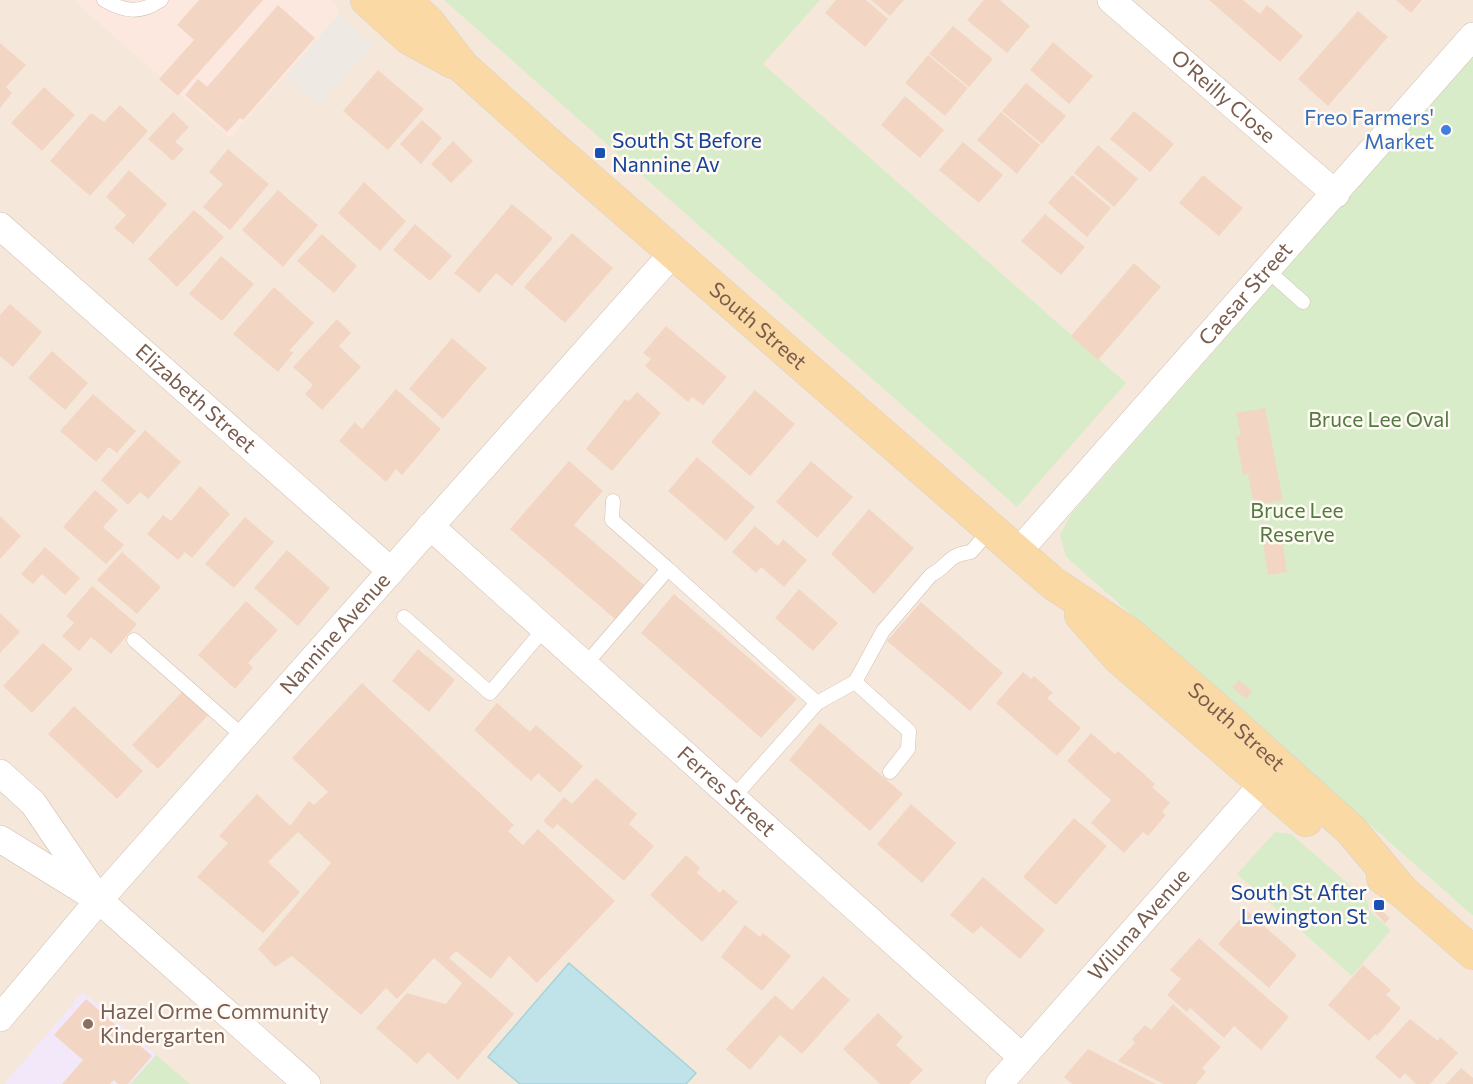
<svg xmlns="http://www.w3.org/2000/svg" width="1473" height="1084" viewBox="0 0 1473 1084" font-family="Commissioner,sans-serif">
	<style>
		.residential { fill: #f5e8da }
		.commercial { fill: #fde8e0 }
		.industrial { fill: #efe9e4 }
		.education { fill: #f3e8fa }
		.green { fill: #d8ecc9 }
		.water { fill: #bfe3e8; stroke: #a5d3da; stroke-width: 1.5 }
		.building { fill: #f3d5c3 }
		.lines { fill: none; stroke-linecap: round; stroke-linejoin: round }
		.service-casing { stroke: #d1beb0; stroke-width: 15 }
		.minor-casing { stroke: #d1beb0; stroke-width: 28 }
		.primary-casing { stroke: #dad1cd; stroke-width: 34 }
		.service { stroke: #fff; stroke-width: 14 }
		.minor { stroke: #fff; stroke-width: 27 }
		.primary { stroke: #fbd9a5; stroke-width: 33 }
		.shop-dot { fill: #3f7fe0; stroke: #fffaf3; stroke-width: 2 }
		.transit-dot { fill: #1a4fb4; stroke: #fffaf3; stroke-width: 2 }
		.education-dot { fill: #8d6e63; stroke: #fffaf3; stroke-width: 2 }
		.labels { text-anchor: middle; stroke-width: 5; stroke-linejoin: round; paint-order: stroke }
		.street-label { font-size: 21px; fill: #7a5c4d; stroke: #fffaf3 }
		.shop-label { font-size: 21px; fill: #366cbe; stroke: #fffaf3; text-anchor: end }
		.transit-label { font-size: 21px; fill: #164399; stroke: #fffaf3; text-anchor: start }
		.park-label { font-size: 21px; fill: #537a41; stroke: #fffaf3 }
		.education-label { font-size: 21px; fill: #785e54; stroke: #fffaf3; text-anchor: start }
	</style>
	<rect width="100%" height="100%" fill="#fdf6ec"/>
	<!-- residential -->
	<path class="residential" d="M0,0H1473V56L1071,514L1066,557L1473,916V1084H0Z"/>
	<!-- commercial -->
	<path class="commercial" d="M73,0H330L339,8V14L230,138Z"/>
	<!-- industrial -->
	<path class="industrial" d="M339,14L373,44L319,106L285,76Z"/>
	<!-- education -->
	<path class="education" d="M83,992L156,1055L130,1084H4Z"/>
	<!-- green -->
	<path class="green" d="M444,0H820L763,64L1126,383L1017,507Z
		M1473,56V916L1066,557L1060,535L1071,514Z
		M1275,832L1291,834L1367,900L1369,910L1391,930L1352,976L1237,874Z
		M156,1055L190,1084H130Z"/>
	<!-- water -->
	<path class="water" d="M569,963L696,1073L686,1084H520L488,1057Z"/>
	<!-- building -->
	<path class="building" d="M199,0H263L178,96L159,79L194,40L177,25Z
		M836,0H866L888,19L865,47L825,13Z
		M871,0H904L890,16Z
		M984,0H1000L1030,26L1007,53L967,20Z
		M1209,0H1243L1260,14L1267,5L1303,36L1280,62Z
		M1396,0H1422L1411,13Z
		M278,5L315,38L243,120L240,118L227,132L185,95L198,79L207,87Z
		M1358,11L1388,37L1328,106L1298,79Z
		M953,26L993,59L969,87L929,54Z
		M1053,42L1093,76L1069,104L1030,70Z
		M0,43L26,65L6,87L12,93L0,108Z
		M928,55L968,88L945,116L905,83Z
		M378,70L424,109L388,150L343,111Z
		M1026,83L1066,116L1042,144L1002,111Z
		M44,87L75,115L42,151L11,123Z
		M905,96L944,130L920,158L881,125Z
		M120,105L148,131L90,196L50,161L91,113L104,122Z
		M1134,111L1174,144L1150,172L1110,139Z
		M173,112L189,127L175,142L184,149L173,161L148,139Z
		M1001,112L1040,145L1017,174L977,140Z
		M422,120L442,138L421,164L400,144Z
		M453,141L473,161L451,183L431,164Z
		M963,142L1003,175L979,203L939,170Z
		M1098,145L1138,179L1114,207L1074,173Z
		M228,149L269,184L230,230L203,207L223,184L209,172Z
		M129,170L167,204L133,244L114,228L126,215L106,197Z
		M1072,175L1111,208L1087,237L1048,203Z
		M1203,175L1243,208L1219,236L1179,203Z
		M364,182L406,221L380,251L338,213Z
		M278,190L318,225L283,267L242,230Z
		M512,204L553,238L512,286L496,273L479,293L454,273Z
		M194,210L224,237L177,287L148,259Z
		M1045,214L1085,247L1061,275L1021,241Z
		M415,224L452,256L430,281L393,250Z
		M572,233L613,268L565,323L524,287Z
		M322,234L357,266L334,293L297,261Z
		M221,256L254,284L222,321L189,294Z
		M1134,263L1161,287L1098,360L1071,336Z
		M274,287L314,323L289,351L294,352L278,372L233,334Z
		M10,304L42,332L13,367L0,356V315Z
		M337,319L351,333L339,346L361,367L322,410L305,394L313,385L293,367Z
		M666,326L727,377L703,405L692,397L688,402L645,366L651,359L643,353Z
		M452,338L487,368L443,419L409,389Z
		M52,351L88,383L65,410L28,378Z
		M396,389L441,429L402,475L396,469L386,482L339,441L355,422L362,429Z
		M755,390L795,424L750,476L711,442Z
		M637,392L661,413L612,471L586,449L625,399L629,401Z
		M93,394L136,431L117,453L109,447L96,462L60,431Z
		M1265,408L1283,500L1254,505L1248,474L1243,475L1236,436L1241,435L1236,413Z
		M145,430L181,462L148,499L140,492L128,505L101,480Z
		M697,457L755,507L726,541L668,491Z
		M569,461L603,491L574,525L645,586L615,619L510,529Z
		M811,461L853,497L817,538L776,502Z
		M200,486L230,514L192,558L185,552L178,560L147,534L163,515L171,521Z
		M95,490L118,510L103,527L124,545L106,564L63,527Z
		M869,509L914,548L874,594L831,554Z
		M0,516L21,536L0,559Z
		M245,517L274,542L234,588L205,564Z
		M755,526L778,546L783,539L807,560L784,587L761,567L756,573L732,552Z
		M1282,540L1287,572L1268,575L1263,543Z
		M45,547L80,578L65,595L42,574L33,584L21,574Z
		M287,550L330,588L298,626L254,588Z
		M122,552L161,587L137,614L97,580Z
		M92,586L137,624L111,654L91,637L79,651L62,636L74,623L66,616Z
		M799,589L838,623L813,651L775,618Z
		M674,594L797,699L761,738L641,633Z
		M246,601L278,630L248,663L253,668L235,689L198,655Z
		M921,602L1003,673L970,711L887,641Z
		M0,613L20,632L0,653Z
		M43,643L73,669L32,713L3,686Z
		M418,649L455,680L429,712L392,681Z
		M1023,672L1031,679L1034,676L1053,693L1047,698L1081,728L1057,756L996,703Z
		M1239,680L1252,691L1246,699L1232,687Z
		M362,683L514,825L508,831L523,845L538,829L615,901L537,983L509,956L491,979L456,951L449,958L514,1014L458,1080L428,1052L417,1064L376,1028L407,993L446,1004L462,983L434,958L397,999L386,988L361,1015L292,956L275,967L258,949L331,863L298,832L268,862L300,892L263,933L197,877L228,843L219,836L257,794L290,826L309,801L314,805L328,792L292,758Z
		M182,692L208,715L158,769L132,745Z
		M497,703L530,732L536,725L583,766L560,793L538,773L531,781L474,730Z
		M74,706L143,771L117,799L48,734Z
		M820,723L903,794L870,831L789,760Z
		M1091,733L1115,754L1118,751L1155,784L1152,787L1170,803L1162,812L1166,815L1148,836L1143,832L1124,853L1091,823L1111,800L1067,761Z
		M596,778L637,814L629,824L654,846L624,881L557,824L553,829L543,821L564,797L572,804Z
		M911,804L956,843L922,883L877,844Z
		M1074,818L1107,846L1056,905L1023,877Z
		M686,855L700,868L697,873L720,893L723,889L738,902L702,942L650,895Z
		M983,877L1045,930L1020,959L981,926L973,934L950,915Z
		M1379,908L1390,918L1385,923L1375,913Z
		M1247,911L1297,955L1269,988L1218,944Z
		M745,925L760,937L763,933L791,956L762,991L721,957Z
		M1199,938L1289,1017L1261,1050L1234,1026L1224,1038L1190,1008L1187,1012L1167,995L1181,979L1170,970Z
		M1363,965L1391,990L1386,995L1401,1008L1377,1036L1375,1034L1369,1041L1328,1005Z
		M823,976L850,1000L802,1054L780,1035L750,1070L726,1049L775,995L792,1010Z
		M86,999L152,1056L128,1084H118L114,1080L110,1084H62L83,1060L54,1035Z
		M1173,1004L1221,1047L1202,1068L1206,1072L1196,1084H1164L1118,1061L1135,1043L1132,1039L1145,1025L1151,1030Z
		M878,1013L903,1037L896,1045L923,1070L909,1084H880L843,1049Z
		M1410,1019L1438,1041L1440,1037L1458,1053L1430,1084H1416L1405,1073L1400,1079L1375,1057Z
		M1088,1049L1156,1084H1072L1064,1077Z
		M1461,1068L1473,1078V1084H1446Z"/>
	<g class="lines">
		<defs>
			<path id="service" d="M104,0C125,12 140,14 161,0
				M1268,271L1303,302
				M613,501L612,520L668,569
				M404,617L490,693L544,629
				M134,640L244,737
				M585,665L668,569L817,703L733,798
				M855,682L883,631L931,575C951,565 944,556 971,552L991,529
				M817,703L855,682L909,731L908,749L890,772"/>
			<g id="minor">
				<path id="s1" d="M1111,0L1336,194"/>
				<path id="s2" d="M0,226L391,571"/>
				<path id="s3" d="M430,526L1022,1057"/>
				<path id="s4" d="M1018,552L1473,36"/>
				<path d="M0,773L33,803L93,891"/>
				<path d="M0,839L99,900L307,1084"/>
				<path id="s5" d="M0,1018L99,900L673,253"/>
				<path id="s6" d="M999,1084L1276,769"/>
			</g>
			<g id="primary">
				<path d="M367,0L409,38L453,62"/>
				<path id="s7" d="M404,0L428,22L463,67L543,139L1054,584L1131,635L1221,713L1351,830L1402,891"/>
				<path d="M1081,615L1119,658L1306,820"/>
				<path d="M1383,878L1402,891L1473,953"/>
			</g>
		</defs>
		<!-- service casing -->
		<use href="#service" class="service-casing"/>
		<!-- minor casing -->
		<use href="#minor" class="minor-casing"/>
		<!-- primary casing -->
		<use href="#primary" class="primary-casing"/>
		<!-- service -->
		<use href="#service" class="service"/>
		<!-- minor -->
		<use href="#minor" class="minor"/>
		<!-- primary -->
		<use href="#primary" class="primary"/>
	</g>
	<!-- markers -->
	<circle class="shop-dot" cx="1446" cy="130" r="6"/>
	<g class="transit-dot">
		<rect x="594" y="147" width="12" height="12" rx="3"/>
		<rect x="1373" y="899" width="12" height="12" rx="3"/>
	</g>
	<circle class="education-dot" cx="88" cy="1024" r="6"/>
	<g class="labels">
		<!-- street labels -->
		<g class="street-label">
			<text dy="7" stroke="none"><textPath href="#s1" startOffset="148">O'Reilly Close</textPath></text>
			<text dy="7" stroke="none"><textPath href="#s4" startOffset="344">Caesar Street</textPath></text>
			<text dy="7" stroke="none"><textPath href="#s7" startOffset="482">South Street</textPath></text>
			<text dy="7" stroke="none"><textPath href="#s2" startOffset="261">Elizabeth Street</textPath></text>
			<text dy="7" stroke="none"><textPath href="#s5" startOffset="510">Nannine Avenue</textPath></text>
			<text dy="7" stroke="none"><textPath href="#s7" startOffset="1107">South Street</textPath></text>
			<text dy="7" stroke="none"><textPath href="#s3" startOffset="398">Ferres Street</textPath></text>
			<text dy="7" stroke="none"><textPath href="#s6" startOffset="212">Wiluna Avenue</textPath></text>
		</g>
		<!-- shop labels -->
		<g class="shop-label">
			<text x="1434" y="125">Freo Farmers'<tspan x="1434" dy="24">Market</tspan></text>
		</g>
		<!-- transit labels -->
		<g class="transit-label">
			<text x="612" y="148">South St Before<tspan x="612" dy="24">Nannine Av</tspan></text>
			<text x="1367" y="900" text-anchor="end">South St After<tspan x="1367" dy="24">Lewington St</tspan></text>
		</g>
		<!-- park labels -->
		<g class="park-label">
			<text x="1379" y="427">Bruce Lee Oval</text>
			<text x="1297" y="518">Bruce Lee<tspan x="1297" dy="24">Reserve</tspan></text>
		</g>
		<!-- education labels -->
		<g class="education-label">
			<text x="100" y="1019">Hazel Orme Community<tspan x="100" dy="24">Kindergarten</tspan></text>
		</g>
	</g>
</svg>
